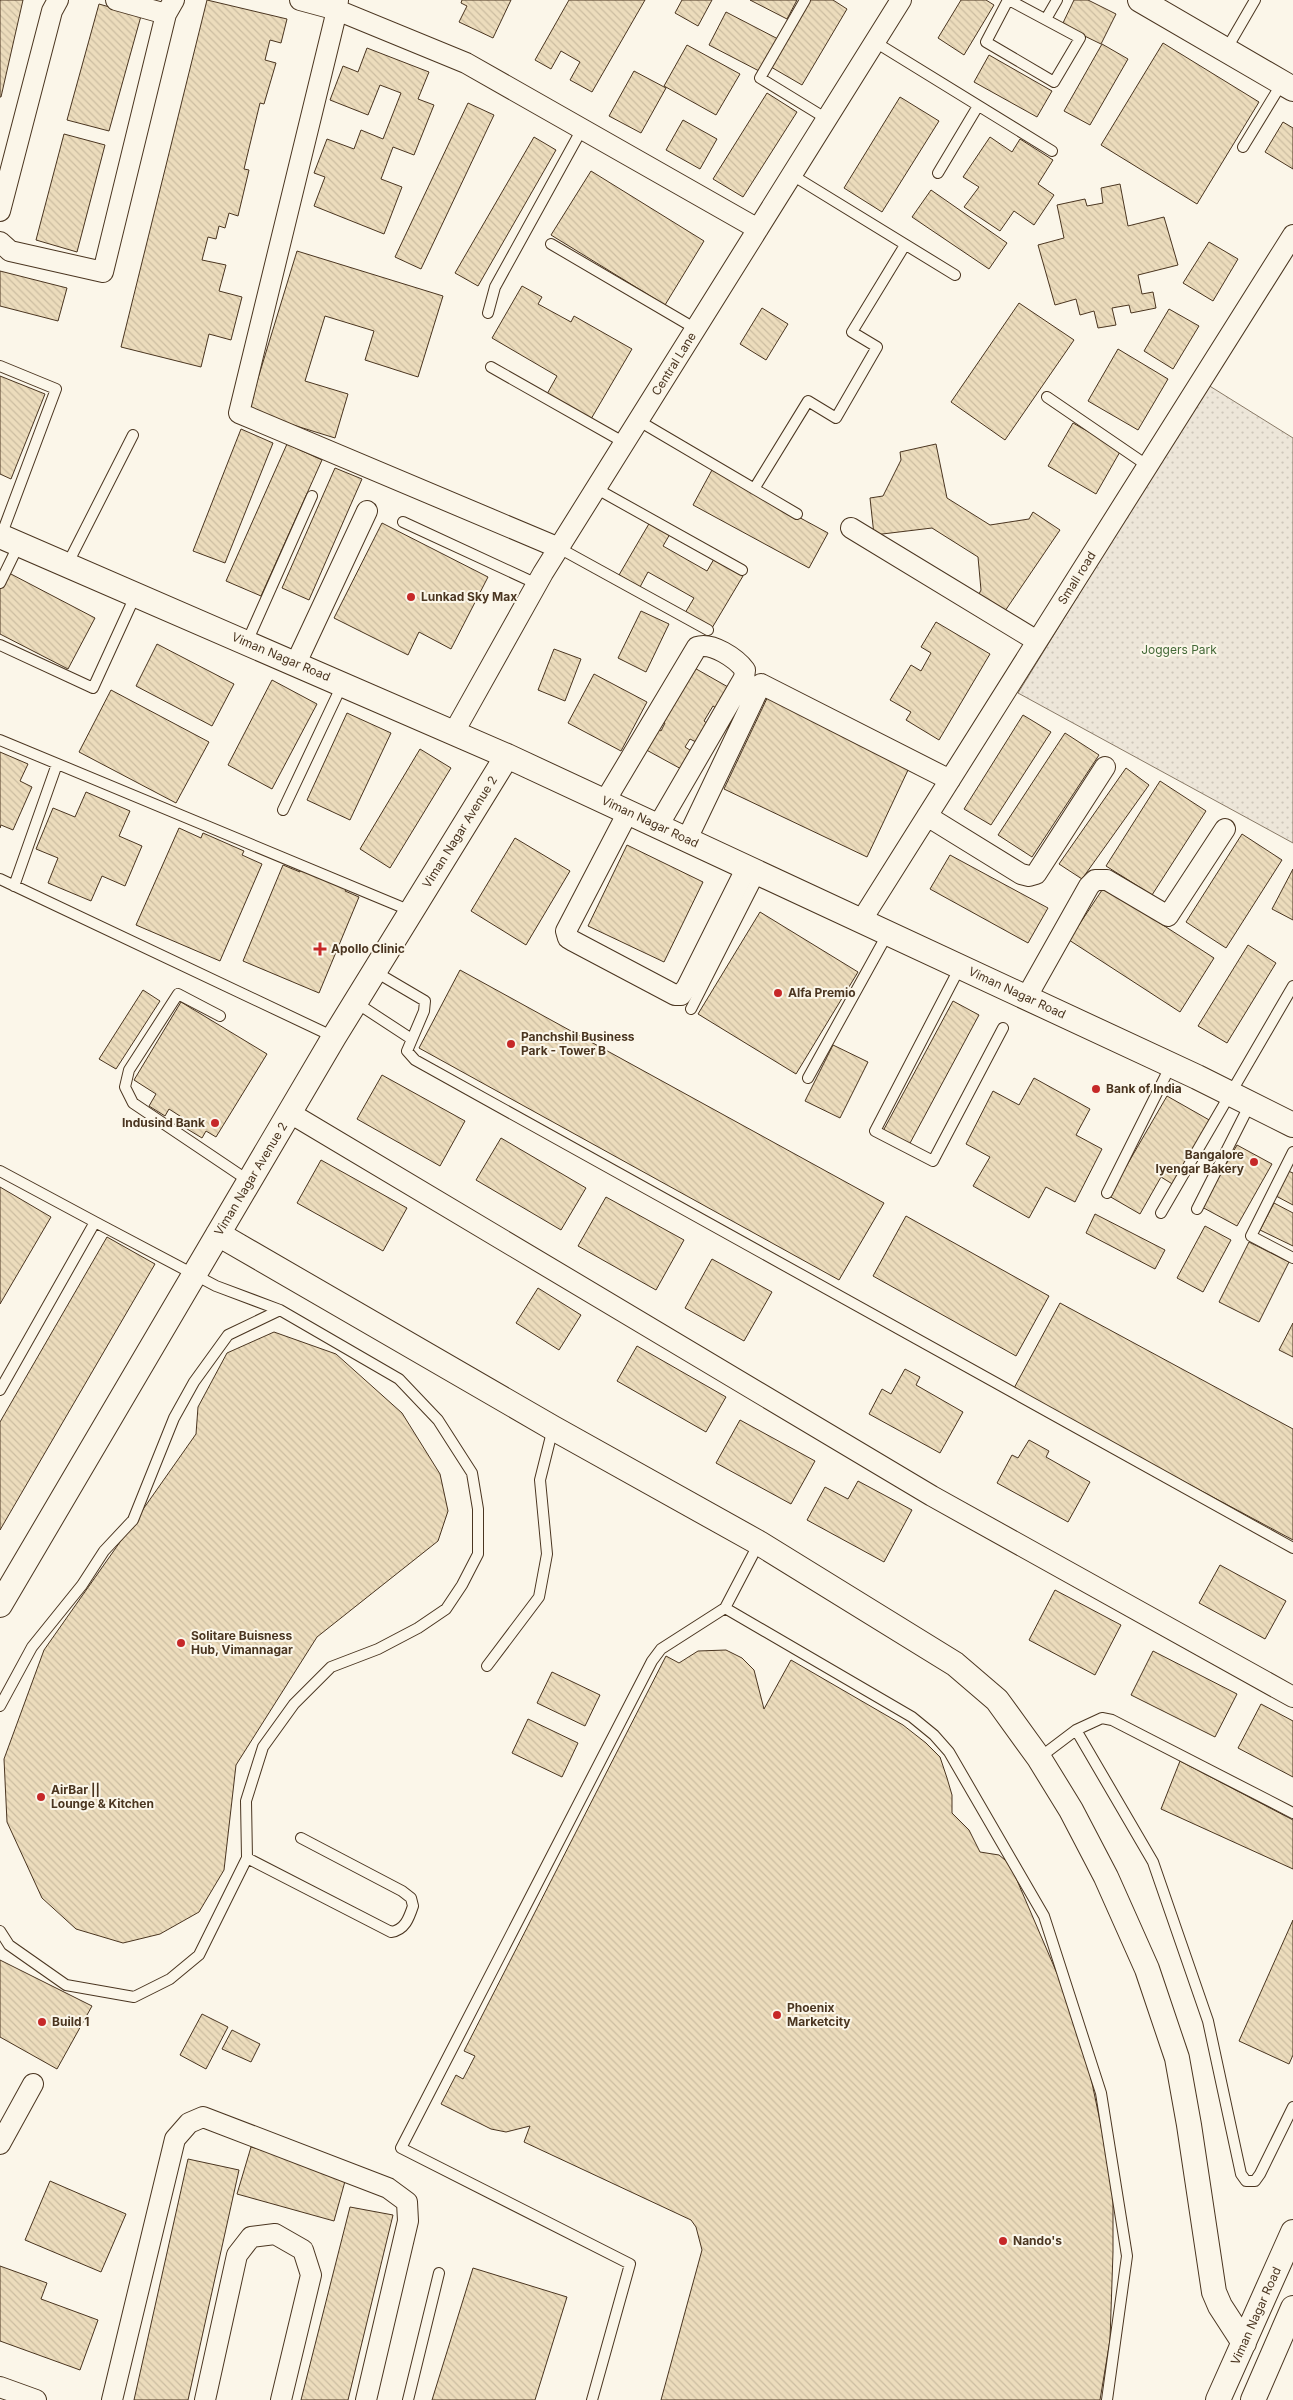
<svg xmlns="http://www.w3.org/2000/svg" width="1293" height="2400" viewBox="0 0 1293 2400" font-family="Inter,sans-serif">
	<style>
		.park { fill: url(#park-dots); stroke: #887966 }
		.building { fill: url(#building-back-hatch); stroke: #4a3520 }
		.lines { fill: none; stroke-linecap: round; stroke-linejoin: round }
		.service-casing { stroke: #4a3520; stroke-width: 12 }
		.minor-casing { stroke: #4a3520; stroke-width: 22 }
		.tertiary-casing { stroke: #4a3520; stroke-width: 26 }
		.service { stroke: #fbf6e9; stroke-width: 10 }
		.minor { stroke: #fbf6e9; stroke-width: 20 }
		.tertiary { stroke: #fbf6e9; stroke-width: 24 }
		.poi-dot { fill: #c62828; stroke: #fbf6e9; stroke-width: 2 }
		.labels { text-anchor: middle; stroke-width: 4; stroke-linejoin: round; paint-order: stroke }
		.street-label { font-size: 12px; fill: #4a3520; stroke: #fbf6e9 }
		.poi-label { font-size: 12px; font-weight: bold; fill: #4a3520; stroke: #fbf6e9; text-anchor: start }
		.park-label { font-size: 12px; fill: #436837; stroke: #fbf6e9 }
	</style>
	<defs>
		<pattern id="park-dots" width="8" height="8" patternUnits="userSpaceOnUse" patternTransform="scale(1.25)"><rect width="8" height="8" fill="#ede6d9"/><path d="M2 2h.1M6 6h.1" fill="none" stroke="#cdc6ba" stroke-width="1.8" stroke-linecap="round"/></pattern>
		<pattern id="building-back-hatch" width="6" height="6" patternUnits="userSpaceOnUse" patternTransform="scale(1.25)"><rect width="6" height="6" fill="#ecdcbc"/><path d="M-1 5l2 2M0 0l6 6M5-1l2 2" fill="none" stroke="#ccbda1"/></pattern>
	</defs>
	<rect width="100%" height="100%" fill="#fbf6e9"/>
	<!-- park -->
	<path class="park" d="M1208,385L1293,438V843L1018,693Z"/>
	<!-- building -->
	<path class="building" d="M0,0H23L1,97H0Z
		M207,0L287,19L281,43L270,40L265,60L276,63L264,104L260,103L244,169L249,170L238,216L229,213L225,228L219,226L216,239L208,237L202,260L226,265L219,291L242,297L231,340L209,334L201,367L121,347Z
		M462,0H511L493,38L459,22L467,6L461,3Z
		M569,0H645L592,92L570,80L580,62L561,51L551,69L535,60Z
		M682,0H712L698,26L675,13Z
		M750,0H797L787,19Z
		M810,0H833L847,9L802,85L771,67Z
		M961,0H986L994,5L964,55L938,38Z
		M1074,0H1088L1116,14L1101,44L1062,25Z
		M99,4L141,16L109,131L67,120Z
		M726,12L778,39L761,72L709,45Z
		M1163,43L1259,102L1197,204L1101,145Z
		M1102,44L1128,59L1090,125L1064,111Z
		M687,45L740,74L716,115L664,86Z
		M367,48L429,72L418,99L434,105L414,155L393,147L381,179L402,187L384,234L314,206L325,177L314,173L327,139L354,149L361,130L383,139L401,93L380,85L368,115L330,100L343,66L358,72Z
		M989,55L1052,91L1037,117L974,82Z
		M634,71L666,88L641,133L609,116Z
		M767,93L797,112L743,197L713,179Z
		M900,97L939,121L882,212L844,188Z
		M468,103L494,115L421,269L395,257Z
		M683,120L717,139L700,169L666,150Z
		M1283,122L1293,128V169L1265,152Z
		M64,134L105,145L77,252L36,240Z
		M534,137L556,150L478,286L455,273Z
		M990,137L1012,152L1020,139L1053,160L1038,184L1054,195L1034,225L1014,211L1000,231L964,207L979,187L963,177Z
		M591,171L704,241L665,305L551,235Z
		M1120,184L1128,226L1164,217L1178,265L1138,275L1142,294L1153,292L1156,308L1131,313L1129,305L1112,308L1116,325L1098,328L1094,311L1080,315L1076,299L1055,305L1038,245L1064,238L1057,205L1085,199L1087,206L1103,203L1101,188Z
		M931,190L1007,243L989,269L912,217Z
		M1209,242L1238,259L1213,301L1183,283Z
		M297,251L443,296L418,377L365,360L374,331L325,316L305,381L348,394L335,438L248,411Z
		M0,271L67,288L58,321L0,306Z
		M522,286L542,297L538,304L571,322L574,316L632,349L591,419L547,394L557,376L492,338Z
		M1019,303L1074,340L1005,440L951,402Z
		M762,308L788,324L766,360L740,344Z
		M1169,309L1199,326L1173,369L1144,351Z
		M1118,349L1168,379L1138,430L1088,401Z
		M0,376L45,394L11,479L0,474Z
		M1073,423L1121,450L1096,494L1048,466Z
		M241,429L273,443L225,563L193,551Z
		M287,444L322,460L261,596L226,581Z
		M936,444L947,498L990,525L1029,519L1033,512L1060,530L1005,611L979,594L981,590L978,557L932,528L874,535L870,498L883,496L901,460L900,452Z
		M335,468L362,479L309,600L282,588Z
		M712,470L828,533L809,568L693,505Z
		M650,522L670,534L663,546L707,571L714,559L743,576L712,628L685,613L694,598L648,572L640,587L619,575Z
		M382,523L488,577L451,649L419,632L408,655L334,618Z
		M9,573L95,618L68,669L0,634V589Z
		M641,611L669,624L646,672L618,658Z
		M936,622L990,654L939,740L906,720L911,712L890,700L911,665L921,671L931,653L921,647Z
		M157,644L234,684L212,726L136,686Z
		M554,649L581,659L565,701L538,690Z
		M691,666L728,687L719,710L713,706L704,721L708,724L698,743L690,739L685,747L693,752L683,770L641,747L653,726L661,731L665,723L657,719Z
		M594,674L647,702L621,751L568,723Z
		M272,680L317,704L272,789L228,765Z
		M111,690L209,742L176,803L79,752Z
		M770,692L909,768L867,857L724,789Z
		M347,713L391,733L350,820L307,800Z
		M1023,715L1051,732L991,825L964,809Z
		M1065,733L1099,755L1032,857L998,835Z
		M420,749L451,768L390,868L360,849Z
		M0,752L28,764L20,781L32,787L13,830L1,825L0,828Z
		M1126,768L1149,785L1082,879L1059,864Z
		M1160,781L1206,811L1152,895L1106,866Z
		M86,792L130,811L119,836L142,846L125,886L102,876L91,901L48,883L58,858L36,849L53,808L75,817Z
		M179,828L201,838L203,833L244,851L242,855L262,864L220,961L136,925Z
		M1242,834L1282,860L1226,948L1186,922Z
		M515,838L570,871L526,945L471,911Z
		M627,845L703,882L664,962L588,926Z
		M950,855L1048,908L1028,943L930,889Z
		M283,865L300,872L301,868L347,887L345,891L359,897L319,993L243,961Z
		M1293,869V920L1272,909Z
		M1104,887L1214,958L1180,1012L1069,940Z
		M760,912L858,972L796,1074L698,1014Z
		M1248,945L1276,963L1227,1043L1198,1026Z
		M460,970L884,1203L839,1280L419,1048Z
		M143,990L160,1001L116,1069L99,1059Z
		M953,1001L979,1015L909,1145L883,1131Z
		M181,1002L267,1054L216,1137L206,1131L202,1138L179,1124L183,1118L169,1109L165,1116L149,1106L156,1094L134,1080Z
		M833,1045L868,1062L840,1118L805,1101Z
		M382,1075L465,1121L440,1166L357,1119Z
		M1034,1078L1090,1109L1076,1135L1102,1149L1075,1202L1046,1187L1029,1218L973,1186L990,1157L966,1144L993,1091L1019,1105Z
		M1167,1096L1211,1121L1174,1185L1161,1177L1140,1214L1109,1196Z
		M501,1138L586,1188L561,1230L476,1180Z
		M1237,1145L1272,1164L1237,1226L1202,1207Z
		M321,1160L407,1208L383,1251L297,1203Z
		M1288,1171L1293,1173V1205L1276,1196Z
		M0,1187L51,1217L0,1304Z
		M606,1197L684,1240L656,1290L578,1246Z
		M1274,1203L1293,1213V1246L1260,1230Z
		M1095,1214L1165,1250L1155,1269L1086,1233Z
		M906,1216L1049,1296L1016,1356L873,1276Z
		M1205,1226L1231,1240L1203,1292L1177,1278Z
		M107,1237L155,1264L0,1530V1422Z
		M1249,1242L1289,1262L1259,1322L1219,1302Z
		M712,1259L772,1292L744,1341L685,1308Z
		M538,1288L581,1315L559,1350L516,1323Z
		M1060,1303L1293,1429V1540L1013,1390Z
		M1293,1323V1357L1279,1350Z
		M274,1332L336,1354L402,1413L440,1474L448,1511L438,1541L317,1637L236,1765L224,1870L199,1912L160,1934L123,1943L76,1929L42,1898L7,1822L4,1759L44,1650L196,1434L198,1407L227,1353Z
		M637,1346L726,1397L706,1432L617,1381Z
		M905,1369L920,1377L916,1385L963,1412L940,1453L869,1414L882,1389L891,1394Z
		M740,1420L815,1461L791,1504L716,1463Z
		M1029,1440L1049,1451L1046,1457L1090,1482L1068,1522L997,1483L1012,1455L1018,1458Z
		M858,1481L912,1510L884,1562L807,1520L825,1487L848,1499Z
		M1220,1565L1286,1601L1265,1639L1199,1603Z
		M1055,1590L1121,1625L1095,1675L1029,1640Z
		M726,1650L742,1658L754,1670L764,1709L791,1660L903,1725L926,1743L940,1757L947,1778L952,1795V1813L969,1830L980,1852L999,1855L1010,1864L1059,1978L1088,2064L1104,2140L1113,2198V2252L1110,2340L1100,2400H661L702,2250L696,2227L691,2220L524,2142L530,2126L506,2132L491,2129L441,2104L456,2075L463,2079L475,2056L464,2051L666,1656L679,1663L698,1651Z
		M1153,1651L1237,1694L1215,1737L1131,1695Z
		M552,1672L600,1695L585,1726L537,1703Z
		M1261,1704L1293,1721V1777L1238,1748Z
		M528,1719L578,1743L562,1777L512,1753Z
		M1180,1761L1293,1820V1869L1161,1809Z
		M1293,1920V2055L1289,2064L1239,2041Z
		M0,1960L92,2006L57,2069L0,2037Z
		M202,2014L228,2027L206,2069L180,2055Z
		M232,2030L260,2044L251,2062L222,2049Z
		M251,2147L347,2174L334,2221L237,2194Z
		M188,2159L239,2170L188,2400H134Z
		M50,2181L126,2214L101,2272L25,2240Z
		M350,2207L393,2215L348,2400H301Z
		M0,2266L47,2283L41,2299L98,2320L80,2370L0,2341Z
		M473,2268L567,2297L535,2400H432Z"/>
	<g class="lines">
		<defs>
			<path id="service" d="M805,0L760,78L827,119
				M1008,0L986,42L1054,82L1080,38L1009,0
				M1046,19L1057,0
				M875,42L1052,151
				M1226,50L1255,0
				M1243,147L1282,83
				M938,173L978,106
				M792,175L955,275
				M551,244L696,329
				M488,313L495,287L582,129
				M0,366L56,389L1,536
				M491,367L625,443
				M1047,397L1148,466
				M639,421L797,514
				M597,489L742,570
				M754,489L808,401L836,418L877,347L852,332L905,245
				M403,522L537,584
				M559,548L708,630
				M67,565L133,435
				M0,583L19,544
				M247,642L312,496
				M0,645L93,688L136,594
				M0,740L411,911
				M283,810L342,685
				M0,879L334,1037
				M14,886L57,764
				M960,967L875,1131L933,1161L1003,1028
				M374,971L425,1001L424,1011L407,1051L415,1060L1293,1548
				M355,1002L410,1038
				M691,1009L760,873
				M220,1016L178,994L129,1070L125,1087L133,1103L249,1181
				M808,1078L888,933
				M1293,1152L1251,1236L1293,1258
				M0,1171L95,1222
				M1107,1193L1171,1065
				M1197,1209L1250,1104
				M1161,1213L1293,986
				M0,1390L95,1222L216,1286L280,1310L399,1379L438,1420L472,1473L478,1509V1554L462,1585L446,1609L418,1628L378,1649L331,1667L294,1704L263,1747L246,1801L247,1858L199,1955L170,1979L134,1997L66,1985L9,1945L0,1931
				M725,1608L912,1717L934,1735L949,1752L1044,1916L1101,2093L1127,2256L1107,2400
				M487,1666L539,1597L547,1554L540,1480L553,1428
				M0,1706L32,1647L82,1585L104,1551L133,1520L174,1418L194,1382L228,1335L280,1310
				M1076,1730L1153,1862L1208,2021L1241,2174L1246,2181H1255L1260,2174L1293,2107
				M1039,1758L1076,1730L1102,1718L1112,1720L1293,1813
				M247,1858L391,1932C405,1930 409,1918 413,1906L411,1898L402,1891L301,1838
				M408,2400L439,2273
				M592,2400L630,2264L401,2148L652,1661L661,1649L725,1608L759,1543"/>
			<path id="minor" d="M116,0L166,14
				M300,0L337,10L466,63L758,229
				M338,0L337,10L239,413L559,548
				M0,211L52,11L58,0
				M0,242L10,251L103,272L166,14L174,0
				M851,528L1037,641
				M296,663L367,511
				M454,732L543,573L901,0
				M605,801L697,647C712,642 736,658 745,670L744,678L658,826
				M628,812L566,931L568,938L573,941L675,995H681L687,987L747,867
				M927,816L1021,874L1029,876L1036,874L1105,767
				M687,839L761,684L950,780
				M861,921L1293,235
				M1026,998L1089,886L1095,880H1107L1168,916L1225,829
				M290,1113L932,1496L1293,1697
				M0,2144L33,2084
				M0,2387L36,2400
				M112,2400L175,2139L189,2123L203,2117L388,2188L407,2202L408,2221L366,2400
				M205,2400L237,2255L251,2237L275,2234L303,2250L311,2275L281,2400"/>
			<path id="tertiary" d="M1140,0L1293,89
				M0,536L507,756L1197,1077L1293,1125
				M218,1234L553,1428L759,1543L955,1664L997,1700L1039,1758L1071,1810L1106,1877L1147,1969L1177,2058L1189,2125L1214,2292L1220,2306L1244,2343
				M0,1605L334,1037L507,756
				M1218,2400L1293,2232
				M1253,2400L1293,2308"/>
		</defs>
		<!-- service casing -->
		<use href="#service" class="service-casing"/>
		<!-- minor casing -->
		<use href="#minor" class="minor-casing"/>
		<!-- tertiary casing -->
		<use href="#tertiary" class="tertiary-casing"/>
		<!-- service -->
		<use href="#service" class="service"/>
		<!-- minor -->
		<use href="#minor" class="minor"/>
		<!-- tertiary -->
		<use href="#tertiary" class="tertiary"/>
	</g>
	<!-- markers -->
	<g class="poi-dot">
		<circle cx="411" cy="597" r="5"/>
		<path d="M317.5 941.5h5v5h5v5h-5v5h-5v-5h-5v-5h5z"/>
		<circle cx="778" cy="993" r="5"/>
		<circle cx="511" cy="1044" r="5"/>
		<circle cx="1096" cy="1089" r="5"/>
		<circle cx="215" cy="1123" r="5"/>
		<circle cx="1254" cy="1162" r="5"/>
		<circle cx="181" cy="1643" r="5"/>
		<circle cx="41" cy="1797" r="5"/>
		<circle cx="777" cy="2015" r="5"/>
		<circle cx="42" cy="2022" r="5"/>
		<circle cx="1003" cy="2241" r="5"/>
	</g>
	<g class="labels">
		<!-- street labels -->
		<g class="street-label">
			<text transform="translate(674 364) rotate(-58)" y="4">Central Lane</text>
			<text transform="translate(1077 578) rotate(-58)" y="4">Small road</text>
			<text transform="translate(281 657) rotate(23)" y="4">Viman Nagar Road</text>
			<text transform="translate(650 822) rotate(25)" y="4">Viman Nagar Road</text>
			<text transform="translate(460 832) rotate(-58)" y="4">Viman Nagar Avenue 2</text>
			<text transform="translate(1017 993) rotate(25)" y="4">Viman Nagar Road</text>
			<text transform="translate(251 1179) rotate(-59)" y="4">Viman Nagar Avenue 2</text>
			<text transform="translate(1256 2316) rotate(-66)" y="4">Viman Nagar Road</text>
		</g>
		<!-- poi labels -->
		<g class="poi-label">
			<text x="421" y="601">Lunkad Sky Max</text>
			<text x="331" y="953">Apollo Clinic</text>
			<text x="788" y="997">Alfa Premio</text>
			<text x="521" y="1041">Panchshil Business<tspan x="521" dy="14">Park - Tower B</tspan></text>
			<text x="1106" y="1093">Bank of India</text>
			<text x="205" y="1127" text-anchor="end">Indusind Bank</text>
			<text x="1244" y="1159" text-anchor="end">Bangalore<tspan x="1244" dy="14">Iyengar Bakery</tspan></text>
			<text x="191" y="1640">Solitare Buisness<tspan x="191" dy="14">Hub, Vimannagar</tspan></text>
			<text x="51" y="1794">AirBar ||<tspan x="51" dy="14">Lounge &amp; Kitchen</tspan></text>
			<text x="787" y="2012">Phoenix<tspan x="787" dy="14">Marketcity</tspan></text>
			<text x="52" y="2026">Build 1</text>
			<text x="1013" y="2245">Nando's</text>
		</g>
		<!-- park labels -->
		<g class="park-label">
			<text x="1179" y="654">Joggers Park</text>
		</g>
	</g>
</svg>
